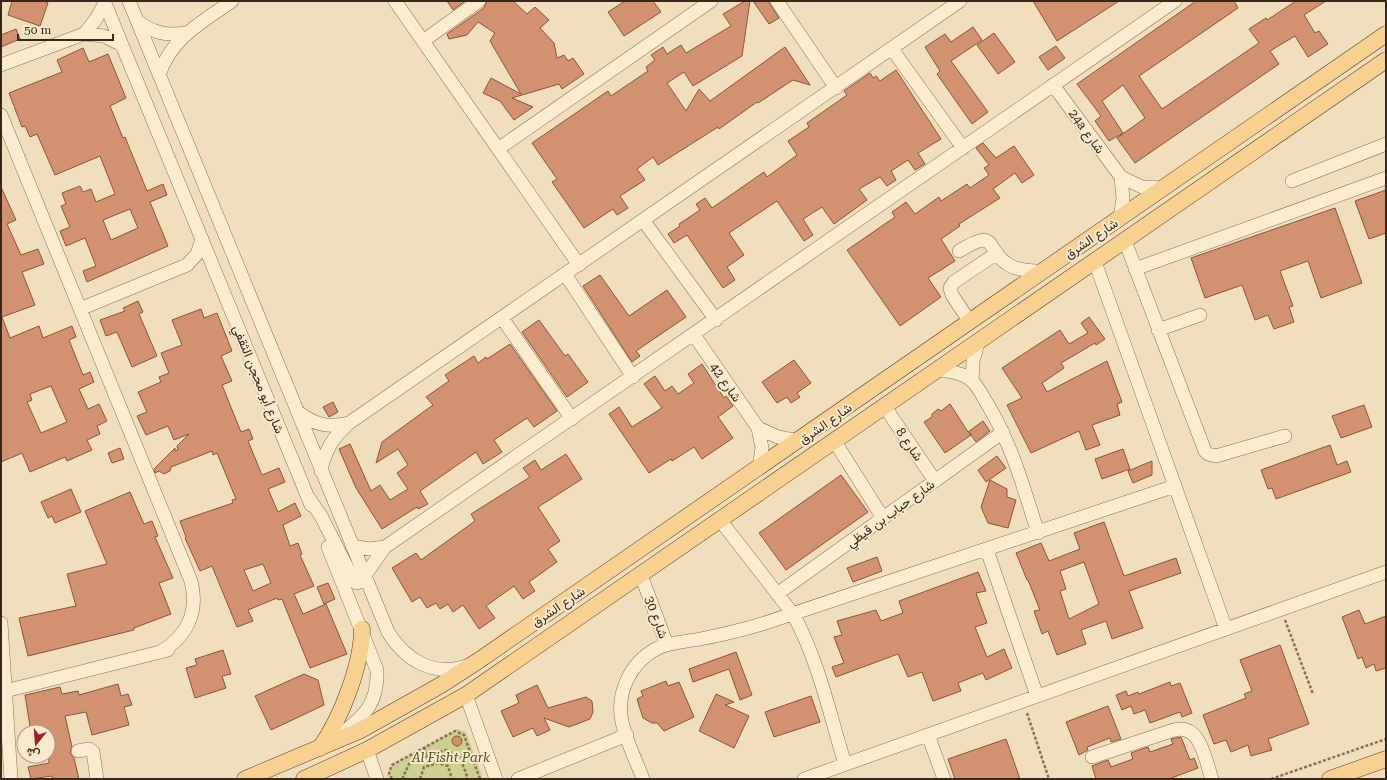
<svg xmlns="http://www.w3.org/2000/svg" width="1387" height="780" viewBox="0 0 1387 780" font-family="'Roboto Serif',Vazirmatn,serif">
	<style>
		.green { fill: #ccd090 }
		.building { fill: #d2926f; stroke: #8b5439; fill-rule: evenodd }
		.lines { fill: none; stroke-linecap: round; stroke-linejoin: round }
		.minor-casing { stroke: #8a6e55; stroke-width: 14 }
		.major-casing { stroke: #573c2a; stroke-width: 17 }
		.path { stroke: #8a6e55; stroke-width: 2.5; stroke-dasharray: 3 2; stroke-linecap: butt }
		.minor { stroke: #fbecd0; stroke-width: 13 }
		.major { stroke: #f8d190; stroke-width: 16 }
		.labels { text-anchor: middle; stroke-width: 4; stroke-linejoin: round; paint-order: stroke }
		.street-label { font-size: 13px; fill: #38271b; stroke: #f8e9cd }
		.park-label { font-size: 13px; font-style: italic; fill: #4c561f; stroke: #f8e9cd }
	</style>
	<rect width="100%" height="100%" fill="#f1debd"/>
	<!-- green -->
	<path class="green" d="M457,729L466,732L483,779H389L387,775L392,765Z"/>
	<!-- building -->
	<path class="building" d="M12,1H43L48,3L40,26L8,15Z
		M447,1H465L453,10Z
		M487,1H513L527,14L535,7L549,20L540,28L554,43L557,58L564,55L568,61L573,58L584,74L562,89L559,84L512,98L533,107L514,120L500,101L483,93L491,78L521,94L490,41L495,33L478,22L467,35L449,39L447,34L484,8Z
		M625,1H653L661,12L624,36L608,12Z
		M745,1H750L742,56L693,86L684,72L667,83L686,111L699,89L710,101L785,47L810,85L793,80L758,103L757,102L719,129L718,127L658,165L653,157L637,169L645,180L620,196L628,208L617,215L613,209L584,228L552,182L557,179L532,143L608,91L611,96L648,71L646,67L655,60L651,55L663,47L667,54L681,45L686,53L731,26L723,14Z
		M753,1H768L779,18L769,24Z
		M1033,1H1119L1057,41Z
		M1196,1H1234L1238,8L1139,76L1162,109L1259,43L1249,29L1266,18L1267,20L1296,1H1326L1304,15L1315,33L1319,31L1328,44L1308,57L1295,36L1270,51L1279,64L1135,163L1117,138L1145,118L1123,85L1102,101L1123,133L1109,141L1095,121L1101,116L1077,84Z
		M973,27L982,40L951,61L988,112L972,124L937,74L940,71L925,47L945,34L951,42Z
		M16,29L20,39L1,47V35Z
		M994,33L1015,62L998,74L977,45Z
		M1056,46L1065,58L1048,70L1039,57Z
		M83,48L89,62L108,54L126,98L110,106L123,138L125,137L147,191L163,184L167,195L150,202L168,246L87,282L83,271L96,266L85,238L66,246L60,231L70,227L61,206L66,204L62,193L80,186L83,192L91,189L96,202L115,194L100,156L55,175L37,134L30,137L25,126L22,127L9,93L62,72L57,60ZM130,209L138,228L111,240L103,220Z
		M896,70L941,139L918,153L925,164L915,170L908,160L891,171L896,180L887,186L880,177L859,189L867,200L834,224L822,207L803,219L813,235L804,241L777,201L729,233L744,255L727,267L735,280L723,288L687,235L674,243L668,234L680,226L679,224L700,210L696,204L705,198L712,208L764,172L767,177L797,155L788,141L809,127L807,123L847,95L844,91L870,73L873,78L876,76L880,81Z
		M983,143L996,158L1014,146L1034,175L1022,183L1015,173L993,189L1000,198L959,224L960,226L941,239L955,261L928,278L941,297L900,326L847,250L895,217L892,212L906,202L915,214L939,197L941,201L967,184L970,188L989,175L984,168L989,165L976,148Z
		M1,187L16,220L7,224L21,255L38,249L44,264L22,272L35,305L2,317L10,338L39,326L43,338L72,326L76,337L69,340L83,375L90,372L94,382L79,389L88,409L99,404L107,421L97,426L100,434L87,440L92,450L67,461L65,457L30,472L22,453L1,462ZM51,386L67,422L41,433L27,402L32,400L30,394Z
		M1386,190V233L1369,239L1355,201Z
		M1335,208L1362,283L1321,298L1308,261L1280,271L1293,306L1289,307L1294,322L1274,329L1268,315L1255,320L1242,285L1205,298L1191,258Z
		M600,275L629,316L667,290L686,317L636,351L640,356L632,362L583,286Z
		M138,301L143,312L139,314L157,356L132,367L117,332L106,336L100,320L125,311L123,308Z
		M201,309L204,318L217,313L232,351L221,356L232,381L222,385L241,432L249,429L253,439L248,441L262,475L279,468L285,482L268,489L278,512L295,503L301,516L283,525L290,546L298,543L302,554L300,555L314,586L294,594L303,614L326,604L347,654L310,668L282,599L278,600L277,598L248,610L253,621L237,627L212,566L200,571L185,538L186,537L180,521L233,503L232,500L236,499L217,453L213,455L212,451L171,467L170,471L164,474L159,471L155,473L154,469L175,448V451L178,450L177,446L189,434L174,440L168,426L146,435L137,416L147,412L138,392L161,382L159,377L169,373L161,353L182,345L172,320ZM263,564L271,583L253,591L244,570Z
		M1089,317L1105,339L1096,345L1095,343L1061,363L1064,368L1042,383L1047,392L1107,361L1122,402L1117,404L1120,415L1092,425L1100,445L1086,450L1079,431L1031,453L1007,405L1022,398L1002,368L1060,330L1069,344L1088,333L1081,323Z
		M539,320L565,356L568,354L588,382L567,397L524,335L522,332Z
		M510,344L557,411L534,427L527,418L494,440L502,452L483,464L476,452L420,491L428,504L418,509L417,507L382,529L356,488L339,449L350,444L371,491L380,485L390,500L408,489L397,473L408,465L398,449L376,463L382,442L433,405L426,397L449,381L445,375L474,356L478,363L486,357L487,359Z
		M794,360L811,383L797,393L800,397L791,403L787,397L777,403L762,382Z
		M702,364L724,398L726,396L733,406L718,417L733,438L702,459L694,447L672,461L671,459L649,473L609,414L619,407L632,427L662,408L644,384L655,376L665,391L672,386L678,394L694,383L688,374Z
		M333,402L338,412L329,417L323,407Z
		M950,404L968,432L983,421L990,431L976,442L969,432L971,435L945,453L924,422L932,417V414L938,409L941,411Z
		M1364,405L1372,427L1341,438L1332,416Z
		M1330,445L1337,465L1347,461L1351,472L1276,499L1272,488L1268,489L1261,470Z
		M120,448L124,459L112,463L108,453Z
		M1123,449L1130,469L1102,479L1095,459Z
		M566,454L582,479L538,507L560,541L548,549L557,562L529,582L535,591L523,599L514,586L486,606L495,618L479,629L463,605L453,612L448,604L440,609L436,603L427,608L420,597L412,602L392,568L416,553L421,560L475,521L471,514L530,477L523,468L535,460L541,470Z
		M997,456L1006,468L986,482L978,470Z
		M1152,461V475L1133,483L1128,471Z
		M841,475L868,512L786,570L759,533Z
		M990,480L1007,489V497L1016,500L1008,528L988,523L981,507Z
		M71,489L81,512L55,523L52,516L48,518L41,502Z
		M130,492L144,524L152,521L158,536L155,537L173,578L159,583L171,614L134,628V630L28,656L19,618L76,606L67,574L107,564L85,511Z
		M1104,522L1124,576L1176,558L1181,573L1129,591L1143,628L1112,639L1106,621L1081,630L1086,644L1057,655L1048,631L1042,634L1034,611L1040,610L1028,580H1027L1016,553L1041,543L1049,561L1080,549L1074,533ZM1084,562L1099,604L1069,619L1060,591L1066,589L1060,571Z
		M877,557L882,571L853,582L847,568Z
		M978,572L986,591L976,593L987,623L975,627L987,657L1004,649L1012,668L986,680L983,673L958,683L961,691L933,701L922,672L908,677L898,654L836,677L832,667L844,663L834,637L842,635L837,621L876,610L881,621L903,613L899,601Z
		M328,583L335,599L324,604L317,587Z
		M1359,610L1365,624L1386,616V668L1376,671L1374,664L1366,668L1362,657L1358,659L1342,617Z
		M1280,645L1309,724L1268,739L1272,750L1251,756L1248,745L1231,752L1226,740L1214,744L1203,715L1246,698L1244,694L1252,691L1240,660Z
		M223,650L231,674L222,676L226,688L195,698L186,668L197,665L195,659Z
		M736,652L752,695L740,700L729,669L693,682L689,669Z
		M304,674L318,680L324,705L271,730L255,696Z
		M666,681L668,686L679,682L694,717L664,731L657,723H652L643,718L637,699L643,696L641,691Z
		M1170,682L1171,686L1180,683L1192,713L1182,717L1180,712L1150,723L1145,710L1134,714L1131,706L1122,710L1116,695L1126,691L1128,696L1138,692L1139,694Z
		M118,684L121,696L128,694L132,705L124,707L129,725L92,735L86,712L65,716L72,747L70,753L74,758L79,779H53L52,776L31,779L28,767L49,763L48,732H31L25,695L60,687L62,694L78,691L79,695Z
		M537,685L548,708L586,697L592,701L593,712L590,719L569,727L544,718L550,730L537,736L533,728L513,737L501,711L519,703L516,695Z
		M716,694L734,702L725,705L749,716L734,748L699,731Z
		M811,696L820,722L774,737L765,712Z
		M1108,706L1121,739L1111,742L1110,738L1087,747L1088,750L1079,755L1066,722Z
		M452 741a5 5 0 1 1 10 0a5 5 0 1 1-10 0Z
		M1181,737L1190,760L1194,758L1198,768L1169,779H1096L1092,766L1108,760L1111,767L1133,759L1131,753L1148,747L1150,752L1173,744L1171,739Z
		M1006,739L1020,779H955L948,759Z"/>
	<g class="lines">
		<defs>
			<path id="minor" d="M104,1L311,505
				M129,1L388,632C406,661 435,678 469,665
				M395,1L579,265
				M777,1L836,88
				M137,21C153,33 167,36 186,33
				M84,34L104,36L122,45
				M423,41L479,1
				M892,49L963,148
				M1,65L84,34L96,19L105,3
				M159,75C172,37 201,23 232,1
				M1053,85L1121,177L1142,187L1164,188
				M1,115L191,581C199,612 187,637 160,652
				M498,149L711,1
				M1292,181L1386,144
				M1120,219L1123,198L1121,177
				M643,220L716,320
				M1125,241L1205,451L1208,454L1216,456L1285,436
				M959,251C1000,226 983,250 1009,265C1018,271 1032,270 1042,272
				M1095,262L1226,629
				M1135,269L1386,178
				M565,274L633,377
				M80,309L187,265L197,254L202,239
				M502,318L572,419
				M970,322L952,295L950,288L954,282L997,253
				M1158,330L1200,315
				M694,335L758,428L762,448L759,468
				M939,370C950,371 965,373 973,382C979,388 983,397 988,405C1012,445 1024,489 1038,533
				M972,381L973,361L978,343
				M885,407L935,481
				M297,411C314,425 328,428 349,423
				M758,428L778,437L799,441
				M835,442L883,518
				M321,471C325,450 333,437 349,423L960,1
				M308,497L321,516L354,581L357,583L361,581L385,547L1175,1
				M720,520L793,614C818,659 830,715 845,764
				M352,546L369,549L385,547
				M328,547L377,670C378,704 365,715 340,735
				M987,550L1037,696
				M641,575L667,645
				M777,594L1003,432
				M1,623L11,779
				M5,691L168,650
				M466,695L496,779
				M928,735L944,779
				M367,750L377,779
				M78,751L89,749L93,752L97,779
				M1092,757L1174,730C1201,723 1205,760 1212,779
				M518,779L627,735
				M643,779C636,760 626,741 622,722C616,693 630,663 656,649C669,642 685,642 700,639C721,635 742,630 762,624L1175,486
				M804,779L1386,572"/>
			<path id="major" d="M320,748C341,719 362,664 362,629
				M245,779L359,731L441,685L478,661L1386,34
				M304,779L367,750L466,695L1386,60
				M1330,779L1386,759"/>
		</defs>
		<!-- minor casing -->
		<use href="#minor" class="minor-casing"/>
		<!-- major casing -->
		<use href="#major" class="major-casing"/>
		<!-- path -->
		<path class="path" d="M1285,620L1313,694
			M1027,713L1049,779
			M424,747L431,765
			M392,779L389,773L392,765L455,731L464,735L480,779
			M404,779L403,777L410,762L446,750L460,757L468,779
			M420,779L424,767L438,763L448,766L452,779
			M1271,779L1386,739"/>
		<!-- minor -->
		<use href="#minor" class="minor"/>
		<!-- major -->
		<use href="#major" class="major"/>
	</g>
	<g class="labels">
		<!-- street labels -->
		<g class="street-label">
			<text transform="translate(1087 131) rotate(54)" y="5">24a شارع</text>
			<text transform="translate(1091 238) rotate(-34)" y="5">شارع الشرق</text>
			<text transform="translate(259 379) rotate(68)" y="5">شارع أبو محجن الثقفي</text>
			<text transform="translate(726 382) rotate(55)" y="5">شارع 42</text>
			<text transform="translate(825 423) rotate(-35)" y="5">شارع الشرق</text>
			<text transform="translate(910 444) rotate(56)" y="5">شارع 8</text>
			<text transform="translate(890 513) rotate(-36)" y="5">شارع حباب بن قيظي</text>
			<text transform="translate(558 606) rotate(-34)" y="5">شارع الشرق</text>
			<text transform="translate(657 617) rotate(70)" y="5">شارع 30</text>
		</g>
		<!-- park labels -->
		<g class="park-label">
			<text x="451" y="762">Al Fisht Park</text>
		</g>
	</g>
	<!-- border -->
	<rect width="1387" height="780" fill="none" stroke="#38271b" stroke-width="4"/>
	<!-- north arrow -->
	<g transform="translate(36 744) rotate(197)"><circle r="19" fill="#f8e9cd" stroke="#ab9b86"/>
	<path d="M0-3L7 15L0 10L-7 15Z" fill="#9e2029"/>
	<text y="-6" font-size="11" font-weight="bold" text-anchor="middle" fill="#38271b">ش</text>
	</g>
	<!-- scale -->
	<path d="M18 34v6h95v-6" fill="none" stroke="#38271b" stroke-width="2"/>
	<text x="24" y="34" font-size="12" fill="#38271b" stroke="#f8e9cd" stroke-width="3" paint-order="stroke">50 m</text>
</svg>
